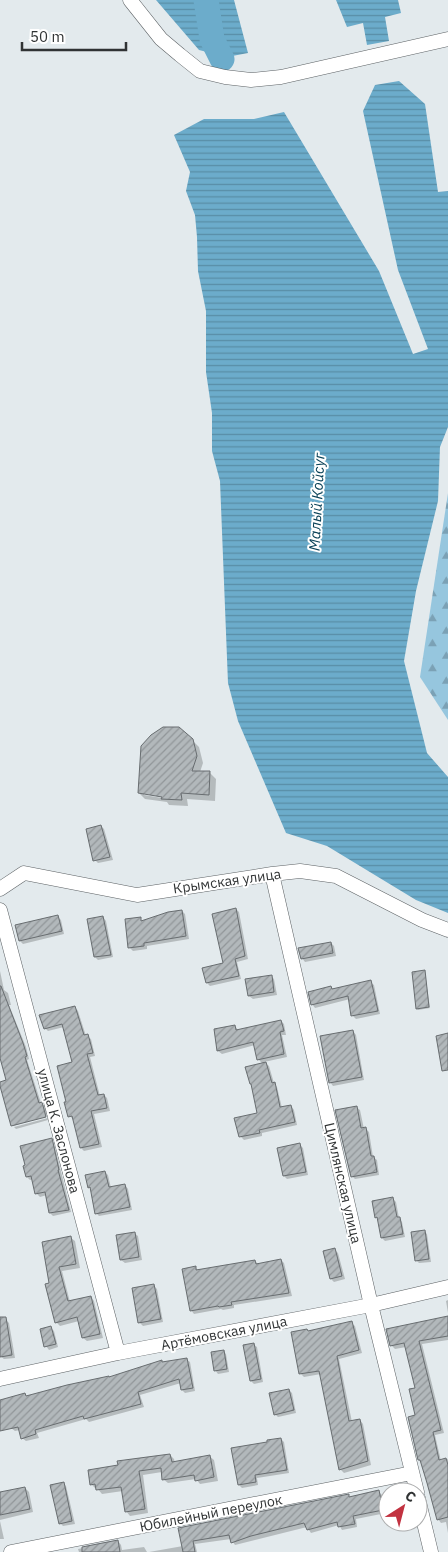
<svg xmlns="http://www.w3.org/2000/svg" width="448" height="1552" viewBox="0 0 448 1552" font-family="'IBM Plex Sans',sans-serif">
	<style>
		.forest { fill: url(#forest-firs) }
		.water { fill: url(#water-rules) }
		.shadow { fill: #0003; fill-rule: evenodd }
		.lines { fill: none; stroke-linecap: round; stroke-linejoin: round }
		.river { stroke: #6caccb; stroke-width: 25 }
		.building { fill: url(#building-hatch); stroke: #686d70 }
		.minor-casing { stroke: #5d6265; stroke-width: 15 }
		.minor { stroke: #fff; stroke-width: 14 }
		.labels { text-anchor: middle; stroke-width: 4; stroke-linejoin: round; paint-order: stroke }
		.street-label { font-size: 14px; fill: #303334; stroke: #fff }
		.water-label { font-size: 15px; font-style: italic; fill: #0a4258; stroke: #fff }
	</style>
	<defs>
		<pattern id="forest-firs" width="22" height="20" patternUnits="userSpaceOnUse" patternTransform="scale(1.25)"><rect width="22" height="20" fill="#96c6de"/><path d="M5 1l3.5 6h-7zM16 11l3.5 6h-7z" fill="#7ba1b5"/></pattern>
		<pattern id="water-rules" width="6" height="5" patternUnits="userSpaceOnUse" patternTransform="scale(1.25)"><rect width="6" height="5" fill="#6caccb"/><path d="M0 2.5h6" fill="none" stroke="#598da6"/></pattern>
		<pattern id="building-hatch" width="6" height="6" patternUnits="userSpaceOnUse" patternTransform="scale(1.25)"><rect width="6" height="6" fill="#b2b8bb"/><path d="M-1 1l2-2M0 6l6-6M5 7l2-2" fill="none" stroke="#919699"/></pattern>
	</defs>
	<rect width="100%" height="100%" fill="#e3eaed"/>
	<!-- forest -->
	<path class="forest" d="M448,493V720L420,677Z"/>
	<!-- water -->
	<path class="water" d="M156,0H234L248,53L227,57L199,50Z
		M336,0H398L401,13L385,17L389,41L367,45L363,23L347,27Z
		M399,81L425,104L438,192L448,191V427L440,447L438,501L416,591L404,661L427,753L448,777V913L416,900L327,846L286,833L238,721L228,683L220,481L212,451V413L206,372V311L198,271L197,237L195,215L186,191L190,172L174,135L204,119H254L284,112L379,271L413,354L428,349L398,270L363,111L375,85Z"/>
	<!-- shadow -->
	<path class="shadow" d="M192,740L199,747L203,763L200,772H209L216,779L215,801L187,799L188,806L169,805L167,802L145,799L139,793ZM144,793L168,796V799L144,795Z
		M101,826L104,829L113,860L98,863L95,860Z
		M236,909L239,912L248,959L237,962L241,979L210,986L207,983L204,969L224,964Z
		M182,911L185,914L189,939L147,946V949L133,951L130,948L140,919L143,922Z
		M58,917L61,920L64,934L23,944L20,941Z
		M103,917L106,921L113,957L98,960L95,957Z
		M331,943L334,946L336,956L305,962L302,958Z
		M0,971L4,990L8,993L11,1005H9L26,1047L29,1059L27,1060L41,1103L45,1106L47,1116L13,1126L0,1083L8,1081L0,1053Z
		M425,972L430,1008L418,1010L417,1009Z
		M271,976L274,979L277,995L253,999L249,996Z
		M370,982L374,985L380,1014L356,1019L353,1016L350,999L315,1008L312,1004L331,988L333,990Z
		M75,1007L78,1011L86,1036L91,1039L95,1056L90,1057L100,1096L104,1095L107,1098L110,1111L94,1114L102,1147L84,1151L81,1148L74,1119L69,1116L73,1063L64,1027L48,1031L45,1028Z
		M281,1021L284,1024L286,1035H282L287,1057L264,1062L269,1066L274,1083L277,1087L282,1108L291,1106L294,1110L297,1125L262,1133V1136L244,1140L240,1136L259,1114L263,1064L258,1059L255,1045L222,1054L218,1051L216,1030L235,1026L238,1030Z
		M353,1031L356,1035L364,1080L333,1086L330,1082Z
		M356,1107L360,1110L364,1129H366L369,1132L373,1157L377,1160L379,1175L355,1179L352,1176Z
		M48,1118V1120L16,1129L14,1127Z
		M51,1139L54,1143L71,1212L53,1216L50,1213L47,1195L40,1197L36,1193L33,1179L30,1180L27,1177V1166Z
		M300,1145L303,1148L308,1175L287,1179L284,1176Z
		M105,1172L108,1175L111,1188L125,1185L128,1189L132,1210L99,1216L96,1213L91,1189L89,1187Z
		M392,1198L396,1202L399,1218L402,1222L405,1237L385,1241L382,1238L379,1220L376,1217Z
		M424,1231L427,1234L431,1262L419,1263L416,1260Z
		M134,1233L138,1236L142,1260L125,1263L121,1260L117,1236Z
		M71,1238L75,1241L80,1268L62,1271L70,1302L91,1297L94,1301L103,1338L87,1341L83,1338L79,1321L60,1326L56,1322L51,1284Z
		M335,1250L338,1253L345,1279L334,1282L331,1279Z
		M281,1260L284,1263L292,1296L234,1305V1308L223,1310L221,1309L194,1314L191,1310L195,1267L199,1271L255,1261L259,1265Z
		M154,1286L157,1289L163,1322L143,1326L139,1322Z
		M448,1300V1313L446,1301Z
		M448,1317V1340L422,1344L444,1433L435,1435L441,1461L448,1459V1533L446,1522L441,1523L438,1519L421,1462L419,1460L416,1389L406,1347L395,1349L391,1345Z
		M0,1320H6L9,1323L15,1358L4,1359L0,1356Z
		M351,1323L355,1326L362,1353L339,1359L352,1422L360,1420L363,1424L371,1465L344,1473L340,1469L321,1374L304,1377L301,1374L308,1332Z
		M51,1328L54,1331L58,1347L49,1350L46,1346Z
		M253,1344L257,1347L263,1382L254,1384L251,1381Z
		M223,1351L226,1354L229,1372L218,1374L215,1370Z
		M186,1359L190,1362L195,1391L185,1393L182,1390L181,1383L140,1395L144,1407L89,1422L86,1419L37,1433L39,1438L26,1441L22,1438L20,1430L15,1431L11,1428L26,1397Z
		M289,1390L292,1393L296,1413L278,1417L275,1414Z
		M281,1439L284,1442L289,1473L257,1478L258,1485L242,1488L239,1485Z
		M170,1455L174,1459L175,1463L209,1456L214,1460L218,1481L200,1484L196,1479L168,1483L163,1479L162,1472L143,1475L148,1513L130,1516L126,1511L123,1491L102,1494L97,1488H95L91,1484Z
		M63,1483L66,1486L75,1524L63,1526L60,1523Z
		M25,1488L29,1492L33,1512L0,1520V1493Z
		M379,1492L382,1495L386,1513L356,1519L357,1527L342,1530L339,1525L311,1533L307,1527L235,1545L231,1539L195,1544L197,1552H149L183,1546L180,1529L348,1496L350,1498Z
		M0,1521L4,1539H0Z
		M118,1541L121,1545L122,1550L144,1547L147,1552H79L78,1549Z"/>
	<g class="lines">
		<!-- river -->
		<path class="river" d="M206,0L212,39L222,59"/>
	</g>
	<!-- building -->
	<path class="building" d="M163,727H179L193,739L197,756L192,771H210L209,795L181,793L182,800L161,799L162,797L138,793L141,746L151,735Z
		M101,825L110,857L93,861L86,829Z
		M236,908L245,956L235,959L239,976L206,983L202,968L223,963L212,914Z
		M182,910L186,936L144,943V946L128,948L125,919L141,917V921L168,912Z
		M58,915L62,931L19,941L15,925Z
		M103,916L111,955L94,957L87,919Z
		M331,942L333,953L301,959L298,948Z
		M425,970L429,1007L416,1009L412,972Z
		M272,975L274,992L248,996L245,979Z
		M371,980L378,1011L351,1016L348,996L311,1005L308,992L331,986L332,989Z
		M0,986H1L23,1043L27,1056L25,1057L39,1103L42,1102L46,1117L11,1126L0,1086V1082L6,1080L0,1058Z
		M75,1006L84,1035L88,1034L93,1053L87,1054L98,1095L104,1094L107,1108L91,1111L99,1144L80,1148L72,1116L68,1117L64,1102H66L57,1066L72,1062L62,1024L44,1029L39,1015Z
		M281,1020L284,1031L280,1032L284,1054L257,1060L253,1042L217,1051L214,1029L235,1025L236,1030Z
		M353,1030L362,1077L329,1083L320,1036Z
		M448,1033V1070L442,1071L436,1036Z
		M266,1062L272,1083L275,1082L280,1107L291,1105L295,1122L259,1130L260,1133L239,1137L234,1118L257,1113L251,1084H250L245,1067Z
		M357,1106L361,1128L366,1127L371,1156H374L377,1172L351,1177L335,1110Z
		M52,1138L59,1170H58L69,1210L49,1213L45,1192L35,1194L31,1176L26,1177L23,1166L25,1165L20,1146Z
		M300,1143L306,1172L283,1176L277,1148Z
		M105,1171L109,1187L125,1184L130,1207L95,1214L90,1187L88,1188L85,1175Z
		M393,1197L397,1217H400L403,1234L381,1238L377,1217L375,1218L372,1201Z
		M425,1230L429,1259L415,1261L411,1232Z
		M135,1232L139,1257L120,1260L116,1235Z
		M71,1236L76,1264L59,1267L68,1301L91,1296L100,1334L82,1338L77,1317L55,1323L45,1284L49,1283L42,1242Z
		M335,1248L342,1276L330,1279L323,1251Z
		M281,1259L289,1293L231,1302L232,1305L219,1307L218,1306L190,1311L182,1269L196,1266V1270L255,1260L256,1264Z
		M154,1284L161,1319L138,1323L132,1288Z
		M448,1316V1336L419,1341L441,1430L433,1432L439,1460L446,1458L448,1465V1517L437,1520L427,1483L420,1460H418L408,1417L415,1415L409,1389L415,1388L404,1343L390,1346L386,1329Z
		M0,1317H6L12,1355L0,1357Z
		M352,1321L359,1350L337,1356L349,1421L360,1419L368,1461L339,1470L319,1371L299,1374L291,1332L307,1329L308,1331Z
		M51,1326L56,1344L44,1347L40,1329Z
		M254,1343L261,1379L250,1381L243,1345Z
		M224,1350L227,1369L214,1371L211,1352Z
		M187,1358L193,1388L181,1390L179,1379L138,1392L141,1404L84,1419L83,1416L52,1425L35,1430L36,1434L21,1439L18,1427L0,1431V1400L25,1393L26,1396L67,1385L109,1376V1377L162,1360V1362Z
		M289,1389L294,1410L274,1415L269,1393Z
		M281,1438L287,1470L255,1475L256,1482L238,1485L231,1448L267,1442V1440Z
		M170,1454L172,1462L210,1455L214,1477L195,1481L194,1475L162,1480L161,1468L139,1471L145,1509L125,1512L121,1487L96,1490L95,1484L90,1485L88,1470L118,1465L117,1461Z
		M64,1482L72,1521L59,1524L50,1485Z
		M25,1487L30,1509L0,1515V1492Z
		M379,1490L383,1510L353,1516L355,1524L338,1527L337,1522L307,1530L304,1523L251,1536L231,1543L229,1535L193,1541L195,1552H183L178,1528L349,1494V1497Z
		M118,1540L120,1552H82V1547Z"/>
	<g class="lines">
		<defs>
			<path id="minor" d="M130,0L161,39L180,55L200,71L225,77L251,80L281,77L448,39
				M272,874L371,1305L417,1492
				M0,889L24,873L137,895L272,874L300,871L336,876L422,920L448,930
				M0,910L118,1353
				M0,1379L118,1353L371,1305L448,1287
				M418,1498L431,1552
				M11,1552L412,1473"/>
		</defs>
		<!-- minor casing -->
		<use href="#minor" class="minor-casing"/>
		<!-- minor -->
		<use href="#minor" class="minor"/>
	</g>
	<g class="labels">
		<!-- street labels -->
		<g class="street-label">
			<text transform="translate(227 881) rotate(-8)" y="5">Крымская улица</text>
			<text transform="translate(59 1131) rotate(75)" y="5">улица К. Заслонова</text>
			<text transform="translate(343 1183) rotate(77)" y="5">Цимлянская улица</text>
			<text transform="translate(224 1333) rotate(-11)" y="5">Артёмовская улица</text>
			<text transform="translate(211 1513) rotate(-11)" y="5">Юбилейный переулок</text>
		</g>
		<!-- water labels -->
		<g class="water-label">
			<text transform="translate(317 502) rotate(-87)" y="5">Малый Койсуг</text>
		</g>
	</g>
	<!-- north arrow -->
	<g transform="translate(403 1507) rotate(36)"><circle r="24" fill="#ffffff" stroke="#acadae"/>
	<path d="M0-4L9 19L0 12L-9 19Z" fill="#c23240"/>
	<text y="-8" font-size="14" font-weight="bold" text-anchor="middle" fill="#303334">С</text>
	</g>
	<!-- scale -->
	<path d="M22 42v8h104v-8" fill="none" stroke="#303334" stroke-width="2.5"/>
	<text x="30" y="42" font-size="15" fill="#303334" stroke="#ffffff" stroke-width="4" paint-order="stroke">50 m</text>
</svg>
